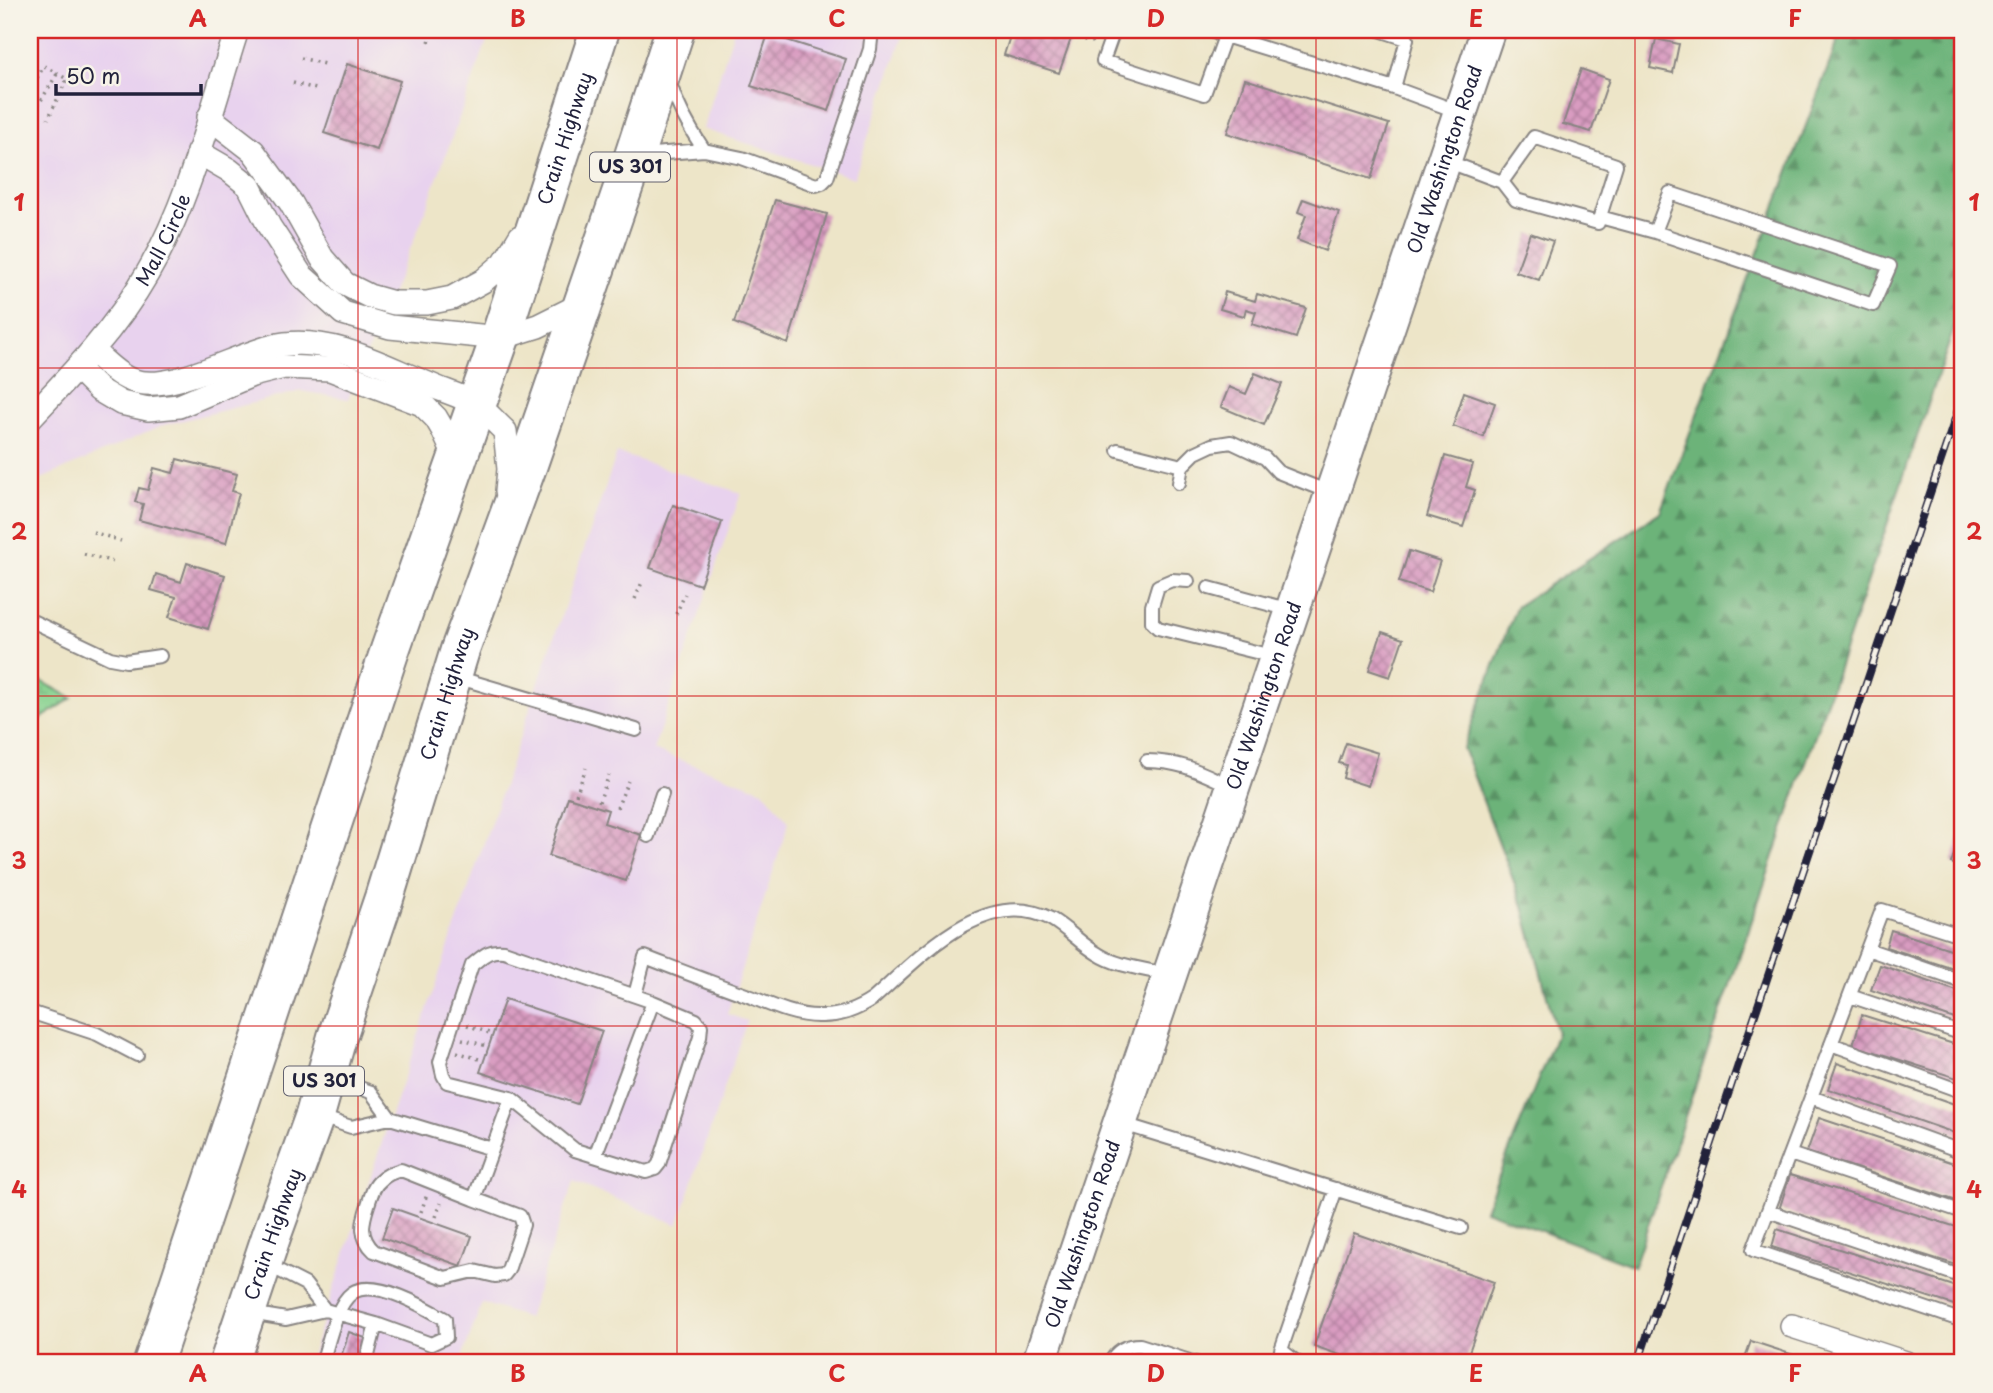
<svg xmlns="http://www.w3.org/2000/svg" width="1993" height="1393" viewBox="0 0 1993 1393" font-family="'Playpen Sans',sans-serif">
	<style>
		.built { fill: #e8d2ee }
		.forest { fill: url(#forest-firs); stroke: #476a5a; stroke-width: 2 }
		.wetland { fill: url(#wetland-marsh); stroke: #547a64; stroke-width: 2 }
		.building { fill: url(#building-cross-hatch) }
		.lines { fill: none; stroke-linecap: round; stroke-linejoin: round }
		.lane-casing { stroke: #888482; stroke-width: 16 }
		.street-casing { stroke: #888482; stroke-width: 26 }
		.secondary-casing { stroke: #888482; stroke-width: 37 }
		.highway-casing { stroke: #888482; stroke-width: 42 }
		.path { stroke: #888482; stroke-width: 3.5; stroke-dasharray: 2 5; stroke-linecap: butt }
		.lane { stroke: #fff; stroke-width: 12 }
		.street { stroke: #fff; stroke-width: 23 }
		.secondary { stroke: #fff; stroke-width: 33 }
		.highway { stroke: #fff; stroke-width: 38 }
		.rail-casing { stroke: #22223b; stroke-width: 8 }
		.rail { stroke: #f7f3e8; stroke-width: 5; stroke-dasharray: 16; stroke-linecap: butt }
		.grid { fill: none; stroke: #d62828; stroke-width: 2; stroke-opacity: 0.55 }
		.labels { text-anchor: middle; stroke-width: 5; stroke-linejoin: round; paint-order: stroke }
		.shield { fill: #f7f3e8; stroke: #62616f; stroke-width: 2 }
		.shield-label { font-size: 18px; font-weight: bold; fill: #22223b }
		.street-label { font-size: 19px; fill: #22223b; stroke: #f7f3e8 }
		.neatline { fill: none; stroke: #d62828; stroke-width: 2.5 }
		.grid-label { font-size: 23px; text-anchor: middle; font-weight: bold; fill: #d62828 }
	</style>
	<defs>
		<pattern id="forest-firs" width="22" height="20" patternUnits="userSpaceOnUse" patternTransform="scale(1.75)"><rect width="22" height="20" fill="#6cb379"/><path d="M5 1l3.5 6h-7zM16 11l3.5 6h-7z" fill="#589164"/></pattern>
		<pattern id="wetland-marsh" width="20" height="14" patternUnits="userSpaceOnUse" patternTransform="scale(1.75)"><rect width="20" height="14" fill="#86d18e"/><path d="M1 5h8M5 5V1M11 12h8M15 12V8" fill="none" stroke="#73b37b"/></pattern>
		<pattern id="building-cross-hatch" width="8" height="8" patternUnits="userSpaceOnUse" patternTransform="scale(1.75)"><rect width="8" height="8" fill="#d99cc1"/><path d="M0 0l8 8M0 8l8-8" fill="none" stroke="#b07f9e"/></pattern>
	</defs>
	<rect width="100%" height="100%" fill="#f7f3e8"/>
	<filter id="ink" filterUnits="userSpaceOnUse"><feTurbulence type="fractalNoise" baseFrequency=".0143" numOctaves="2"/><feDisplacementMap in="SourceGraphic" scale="14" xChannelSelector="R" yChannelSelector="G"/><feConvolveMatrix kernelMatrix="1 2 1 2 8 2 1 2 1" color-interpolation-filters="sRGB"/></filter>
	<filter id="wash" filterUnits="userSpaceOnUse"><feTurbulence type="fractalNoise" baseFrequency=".00686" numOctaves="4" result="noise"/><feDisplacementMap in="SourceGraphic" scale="28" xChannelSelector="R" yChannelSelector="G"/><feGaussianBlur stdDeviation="1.57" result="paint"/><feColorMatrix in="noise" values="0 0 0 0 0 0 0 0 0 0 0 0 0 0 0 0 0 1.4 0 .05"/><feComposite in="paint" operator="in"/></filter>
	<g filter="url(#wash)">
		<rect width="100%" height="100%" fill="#ede5c8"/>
		<!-- built -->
		<path class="built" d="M30,30H491L422,220L348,399L301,391L164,425L30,484Z
			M734,30H905L854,178L703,129Z
			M617,453L741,493L653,750L763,790L789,822L727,1014L747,1021L678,1225L574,1181L528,1318L482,1303L460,1363H309L384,1136Z"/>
		<!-- forest -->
		<path class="forest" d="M1842,30H1963V302L1634,1266L1485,1210L1557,1033L1522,903L1463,748L1516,607L1660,512Z"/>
		<!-- wetland -->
		<path class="wetland" d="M30,675L72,698L30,726Z"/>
		<g id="blocks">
			<!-- building -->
			<path class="building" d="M1012,30H1074L1059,73L1004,55Z
				M768,34L846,59L829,111L751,86Z
				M1656,39L1679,44L1673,73L1650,68Z
				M347,64L400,81L377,150L324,133Z
				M1581,69L1609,79L1591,132L1563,124Z
				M1245,79L1389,124L1371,179L1227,133Z
				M1303,199L1339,212L1325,251L1297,240L1306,215L1298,212Z
				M775,200L827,214L788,344L734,323Z
				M1530,233L1553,241L1539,280L1516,272Z
				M1225,292L1255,301L1257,294L1306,308L1296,338L1252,324L1256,312L1246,309L1244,316L1220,309Z
				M1255,373L1282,384L1264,425L1221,407L1229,387L1246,394Z
				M1464,392L1495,403L1483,437L1453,426Z
				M1445,456L1473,464L1466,487L1475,490L1463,527L1427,516Z
				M177,459L237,474L232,491L239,493L226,543L139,520L143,504L135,502L139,488L148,490L154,468L173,473Z
				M673,505L722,522L700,585L650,568Z
				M1409,551L1440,561L1430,592L1399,582Z
				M187,563L225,575L208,629L169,617L176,597L151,590L156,574L181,582Z
				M1382,632L1403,639L1390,677L1369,670Z
				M1346,743L1378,753L1368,786L1343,778L1346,765L1339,763Z
				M568,797L608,810L604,823L641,835L626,881L549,856Z
				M1963,827V867L1951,863Z
				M1891,930L1963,953V972L1886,947Z
				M1880,965L1963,993V1022L1871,990Z
				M505,999L602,1031L577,1104L480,1072Z
				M1862,1015L1963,1047V1080L1853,1045Z
				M1837,1063L1963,1107V1136L1828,1089Z
				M1819,1118L1963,1166V1203L1807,1152Z
				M1790,1175L1963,1229V1267L1779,1210Z
				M393,1208L472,1236L461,1266L382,1238Z
				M1777,1229L1963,1289V1308L1772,1247Z
				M1354,1233L1494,1282L1465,1363H1362L1314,1346Z
				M349,1332L368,1339L360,1363H339Z
				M1751,1341L1818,1363H1743Z"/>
		</g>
	</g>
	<g filter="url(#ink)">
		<use href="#blocks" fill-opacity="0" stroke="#888482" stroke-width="2"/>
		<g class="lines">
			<defs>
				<path id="lane" d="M1114,30L1103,61L1204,94L1225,36L1394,88L1459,112
					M1207,30L1225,36
					M1379,30L1407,39L1394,88
					M669,81C677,106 689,128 704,150
					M640,155L704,150L742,158L816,185L822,183L827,178L870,49L872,30
					M1444,160L1502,182L1516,200L1598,223L1616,165L1534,137L1502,182
					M1600,217L1655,232L1873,305L1890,266L1670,193L1655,232
					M1118,450L1182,466
					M1179,483L1182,466L1195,453L1212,445L1231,442L1265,458L1278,472L1331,493
					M1188,581L1172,580L1158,586L1152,606V622L1158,628L1276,657
					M1209,588L1290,610
					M30,620L110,658L126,661L160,656
					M456,677L636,730
					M1147,761C1185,762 1199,772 1233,787
					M648,836L662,794
					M1963,936L1882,910L1753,1250L1963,1321
					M1867,949L1963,982
					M635,995L645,957C679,970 712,983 746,995C769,1004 793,1016 818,1016C838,1017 857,1010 873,999C918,959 985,885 1051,919C1068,929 1081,944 1098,954C1118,967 1147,969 1169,975
					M1850,996L1963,1034
					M30,1012L97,1034L137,1055
					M1831,1044L1963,1092
					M329,1077L371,1092L390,1118
					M1811,1097L1963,1152
					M318,1116L351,1127L390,1118L492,1149
					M1120,1123L1461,1228
					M1790,1154L1963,1212
					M595,1156L653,1002
					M474,1199L401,1170C393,1172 387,1174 381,1180C373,1186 371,1196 368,1205C362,1223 359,1237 374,1251L445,1278L474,1271L495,1276L504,1275L508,1270L523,1225L520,1216L474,1199L511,1098L447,1082L443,1075L440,1062L472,965C483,956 489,949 504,951L653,1002L696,1020L701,1026L700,1037L659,1164L655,1169L646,1172L575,1150L511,1098
					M1768,1211L1963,1277
					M266,1264L305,1284L325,1310
					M250,1313L286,1319L325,1310L376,1324L366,1363
					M322,1363C328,1345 336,1304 352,1293C375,1278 425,1307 445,1319L446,1337L431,1344L376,1324
					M1110,1363C1116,1351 1126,1345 1140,1345L1196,1363
					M1298,1363L1281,1350L1336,1189"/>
				<g id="street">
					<path d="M209,117L253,151L291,203L322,258L345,284L369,296L394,303H427L452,298L483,281L504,263L520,237"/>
					<path d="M198,152L229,170L249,186L269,226L301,275L343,313L390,327L500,338L538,326L582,304"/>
					<path d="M93,351C104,361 117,375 131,380C171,396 241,350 285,344C335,338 383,366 428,384C443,391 463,396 477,405C487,412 496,423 505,431L509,469L507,491"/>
					<path d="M77,368L99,390L121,403L148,409L179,406L252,375L284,367L330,369L422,404L436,418L443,430L457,461"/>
					<path id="s1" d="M30,418C73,373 116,328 147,274C190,201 211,110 237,30"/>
					<path d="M1792,1326L1906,1363"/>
				</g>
				<g id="secondary">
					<path id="s2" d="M1039,1363L1488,30"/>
				</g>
				<g id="highway">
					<path id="s3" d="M153,1363L390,650L500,338L600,30"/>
					<path id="s4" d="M229,1363L272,1234L315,1115L337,1037L384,898L460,650L528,464L634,156L675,30"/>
				</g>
			</defs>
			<!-- lane casing -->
			<use href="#lane" class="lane-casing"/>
			<!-- street casing -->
			<use href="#street" class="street-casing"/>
			<!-- secondary casing -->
			<use href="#secondary" class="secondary-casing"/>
			<!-- highway casing -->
			<use href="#highway" class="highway-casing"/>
			<!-- path -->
			<path class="path" d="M1078,38L1093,42
				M429,42L434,30
				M301,58L328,65
				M293,83L320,90
				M30,90L44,66L67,79L48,119
				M34,112L57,74
				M93,532L121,541
				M84,554L114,562
				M635,599L643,580
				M676,614L685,594
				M576,795L586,768
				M599,802L609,775
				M617,808L628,781
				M467,1025L492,1034
				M462,1039L487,1046
				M457,1052L482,1060
				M421,1212L427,1194
				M436,1217L441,1203"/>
			<!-- lane -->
			<use href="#lane" class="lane"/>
			<!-- street -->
			<use href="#street" class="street"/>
			<!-- secondary -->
			<use href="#secondary" class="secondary"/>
			<!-- highway -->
			<use href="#highway" class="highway"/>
			<defs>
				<path id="rail" d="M1638,1363L1963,395"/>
			</defs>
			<!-- rail casing -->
			<use href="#rail" class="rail-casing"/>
			<!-- rail -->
			<use href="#rail" class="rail"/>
		</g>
	</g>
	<!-- grid -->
	<path class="grid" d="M358,30V1363M677,30V1363M996,30V1363M1316,30V1363M1635,30V1363M30,368H1963M30,696H1963M30,1026H1963"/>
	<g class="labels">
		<!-- shield labels -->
		<g class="shield">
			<rect x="590" y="152.5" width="80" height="29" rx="5"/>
			<rect x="284" y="1066.5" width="80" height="29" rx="5"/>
		</g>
		<g class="shield-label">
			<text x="630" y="173">US 301</text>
			<text x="324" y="1087">US 301</text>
		</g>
		<!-- street labels -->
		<g class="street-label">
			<text dy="7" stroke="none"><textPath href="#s3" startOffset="1292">Crain Highway</textPath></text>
			<text dy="7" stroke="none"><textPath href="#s2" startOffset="1270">Old Washington Road</textPath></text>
			<text dy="7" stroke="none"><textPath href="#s1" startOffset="224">Mall Circle</textPath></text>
			<text dy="7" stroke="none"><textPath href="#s4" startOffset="704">Crain Highway</textPath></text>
			<text dy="7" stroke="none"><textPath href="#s2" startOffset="704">Old Washington Road</textPath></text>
			<text dy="7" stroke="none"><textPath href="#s4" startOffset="136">Crain Highway</textPath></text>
			<text dy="7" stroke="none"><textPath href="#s2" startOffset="136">Old Washington Road</textPath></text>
		</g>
	</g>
	<!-- margin -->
	<rect width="1993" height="1393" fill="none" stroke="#f7f3e8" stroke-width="77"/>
	<!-- scale -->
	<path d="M56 84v10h145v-10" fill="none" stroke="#22223b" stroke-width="3.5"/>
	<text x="66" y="84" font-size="21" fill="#22223b" stroke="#f7f3e8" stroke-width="5" paint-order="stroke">50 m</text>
	<rect x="38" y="38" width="1916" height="1316" class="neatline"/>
	<g class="grid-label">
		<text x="198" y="27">A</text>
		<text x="518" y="27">B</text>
		<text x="837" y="27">C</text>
		<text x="1156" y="27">D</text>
		<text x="1476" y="27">E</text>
		<text x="1795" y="27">F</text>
		<text x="19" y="211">1</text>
		<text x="1974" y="211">1</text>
		<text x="19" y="540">2</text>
		<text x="1974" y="540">2</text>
		<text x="19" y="869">3</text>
		<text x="1974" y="869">3</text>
		<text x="19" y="1198">4</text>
		<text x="1974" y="1198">4</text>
		<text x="198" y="1382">A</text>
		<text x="518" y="1382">B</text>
		<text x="837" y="1382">C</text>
		<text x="1156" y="1382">D</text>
		<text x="1476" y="1382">E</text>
		<text x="1795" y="1382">F</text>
	</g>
</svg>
